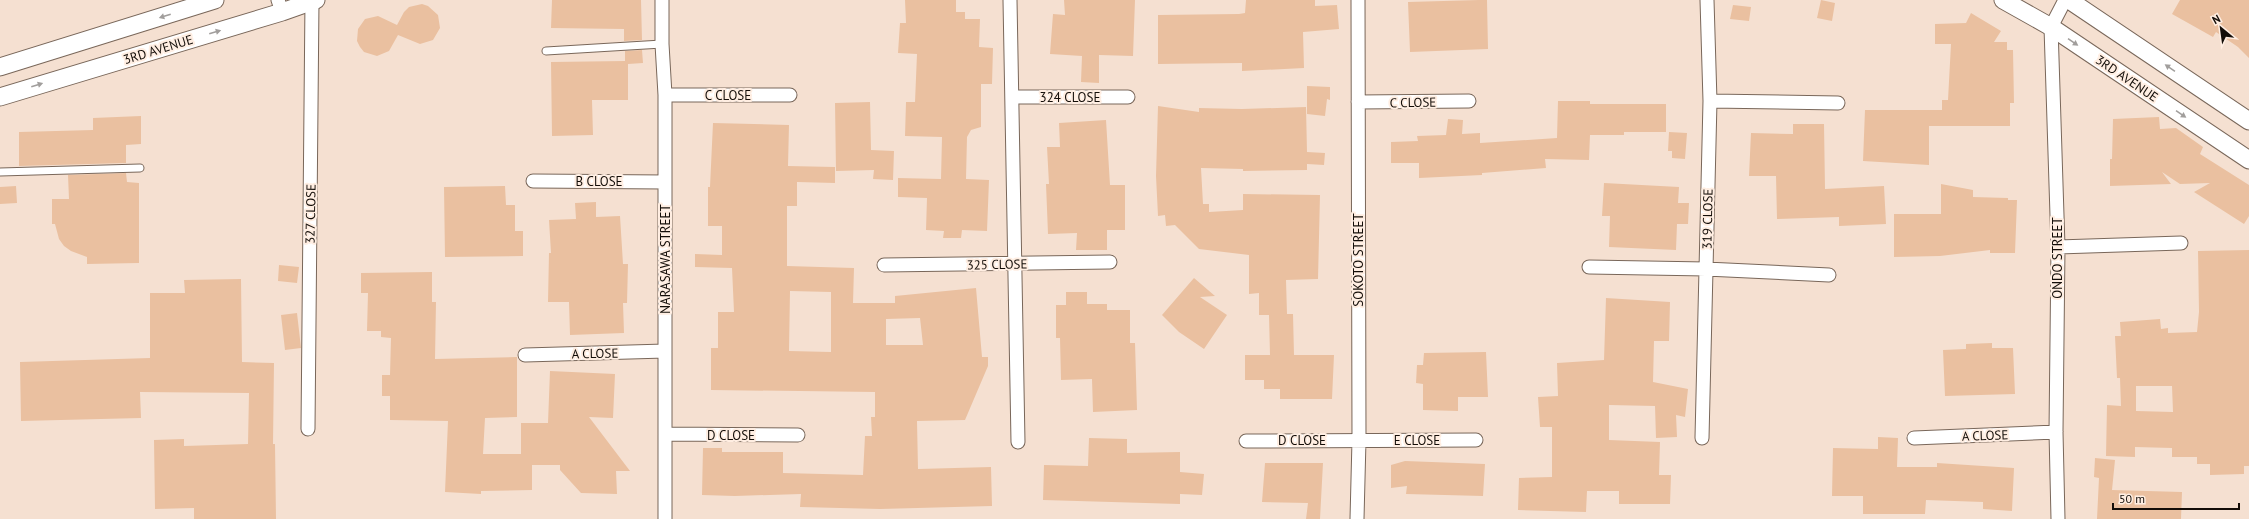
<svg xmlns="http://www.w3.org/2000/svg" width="2249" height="519" viewBox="0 0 2249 519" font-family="'PT Sans',sans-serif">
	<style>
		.building { fill: #eac0a0; fill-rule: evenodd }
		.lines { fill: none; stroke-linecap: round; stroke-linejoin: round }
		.service-casing { stroke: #79675a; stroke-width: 9 }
		.minor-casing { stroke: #79675a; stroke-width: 15 }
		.tertiary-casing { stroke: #79675a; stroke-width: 19 }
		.service { stroke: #fff; stroke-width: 7 }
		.minor { stroke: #fff; stroke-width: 13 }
		.tertiary { stroke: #fff; stroke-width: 17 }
		.oneway { fill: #a19e9c }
		.labels { text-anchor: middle; stroke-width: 4; stroke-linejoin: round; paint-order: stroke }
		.street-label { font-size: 13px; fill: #130d08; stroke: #ffeee2 }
	</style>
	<rect width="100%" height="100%" fill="#f5e0d1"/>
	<!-- building -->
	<path class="building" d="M552,0H641L642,40L624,41V29L551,28Z
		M905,0H956V12H965V19H980L979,47L993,48L992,84H981V127L971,130L967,137L966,179L989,180L987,231L962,230L961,238H943L944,231L926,230L927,198L898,197V178L941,179L942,137L905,136L906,102H915L917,54L898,53L900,23H906Z
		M1064,0H1135L1133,56L1099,55V83L1081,82L1082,56L1050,54L1053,14L1065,15Z
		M1246,0H1315V6L1337,5L1339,29L1303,32L1304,68L1242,71V63L1158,64V15L1239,14L1245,13Z
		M1479,0H1487L1488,49L1410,52L1408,2Z
		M1821,0L1835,3L1832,21L1817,18Z
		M2180,0H2249V58L2238,47L2216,32L2213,37L2172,14Z
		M422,4L428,6L438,15L440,28L433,40L420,44L398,35L389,51L377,56L364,52L360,47L357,41L358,29L365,19L378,16L397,25L404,12L409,7Z
		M1733,5L1751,7L1749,21L1730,19Z
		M1971,13L2001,31L1994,42H2007V50H2013L2014,103H2010V126H1929V165L1863,161L1865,110H1942V100H1948L1951,44H1935V24L1966,23Z
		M642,50L643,63L628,64V100H592L593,135L552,136L551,62L625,61V51Z
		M1307,86L1330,87V100L1327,99L1325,116L1307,114Z
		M1558,101H1590V104H1666V132H1624V135H1590L1589,160L1545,159L1546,168L1482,173V175L1419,178V163H1391V142L1418,141L1417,136L1446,135L1448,119L1463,120L1462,134L1480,133V143L1557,138Z
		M870,102L871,150L894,151L893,180L873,179L874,170L836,171L835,103Z
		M1158,106L1199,112V108L1242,109L1306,107L1307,152L1325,153L1324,165L1307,164V170L1243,171V169L1201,168L1203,204H1209V212L1243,210V194L1320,195L1318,279L1286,280L1287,314H1293L1294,355H1334L1332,399H1280V389H1264V380H1245V355H1270L1269,315H1259V293L1249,294V255L1199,249L1175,225L1166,226L1165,215L1158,216L1156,176Z
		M141,116V144L126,145V163L19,166V132L93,130V118Z
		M2159,117L2160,129L2176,128L2203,147L2200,154L2249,185V216L2244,224L2194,192L2210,183L2180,184L2162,172L2171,184L2110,186V159H2112L2113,119Z
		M1106,120L1110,185H1125V230H1107V250H1076L1077,233L1048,234L1046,184H1049L1047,147H1060L1059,123Z
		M713,123L789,125L788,166L835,167V183L797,182V206H787V266L854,268L853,303H895V296L976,288L982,357H988V366L965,420L917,421L918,469L991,467L992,506L880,509L800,507L801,494L735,496L702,495L703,448H722V452H783V473L863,475L865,436H872L871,417H875V392L711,390V348H718V312H734L732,268L695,267V254L722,255V226H708V187H710ZM790,291L831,292V352L789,351ZM920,318L923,345H886V319Z
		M1793,124H1824L1825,189L1884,186L1886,224L1839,226V217L1777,219L1776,176H1749L1751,133L1793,134Z
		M1669,132L1687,133L1685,159L1672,158V151H1668Z
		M126,173L127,182L139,183V263L87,264V257L71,251L64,246L59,239L55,224H52V199H69L68,175Z
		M1604,183L1679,187L1678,203H1689L1688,224H1677L1676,250L1609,247L1610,216H1602Z
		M1941,184L1973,190V197L2008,198V200H2017L2015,253H1990V250L1940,256L1894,257V214H1941Z
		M16,186L17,203L0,204V187Z
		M505,186L506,205H515V231H523V256L445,257L444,187Z
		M596,202V217L620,216L623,264H628L627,303H623L624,333L570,335L569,302H548L549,253H551L549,220L576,219L575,203Z
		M2249,250V466H2244V474L2210,475V464H2197V457H2172V448L2135,447V457L2106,456L2107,405L2121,406L2120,378H2117L2115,336H2121L2120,322L2160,319L2161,329L2168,328V333L2197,332L2199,312L2198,251ZM2136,386H2172L2173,412L2136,411Z
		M279,265L299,267L297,283L278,281Z
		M432,272V302H436L435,359L517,357V417L485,418L483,454H521V423H548L550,371L615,374L613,418L589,417L630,471H616L617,494L581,493L560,470V465H532V490L481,491V494L445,492L448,421L390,420V396H382V375H390L391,338L381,337V331H367L368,293H361V273Z
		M1194,278L1215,296L1200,297L1227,315L1204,349L1179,332L1162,315Z
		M241,279L242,362L274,363L273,444H275L276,519H194V508L155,509L154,440L184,439V446L248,444L249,393L140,392L141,418L21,421L20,362L150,358V293H185L184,280Z
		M1066,292H1087V304H1107V310H1130V343H1135L1137,410L1093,412L1092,379L1061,380L1060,338H1056V305H1066Z
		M1606,298L1670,302L1669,341H1654L1653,382L1688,389L1685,417L1676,415L1677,437L1656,438L1655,406L1609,405V440L1660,442L1659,475H1671L1670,504H1619V491H1587L1586,512L1518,510L1519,478L1552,477V427H1540L1538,397L1558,396L1557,363L1604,360Z
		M297,313L301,348L285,350L281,315Z
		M1992,343V348H2013L2015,394L1945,396L1943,350L1966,349V344Z
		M1486,352L1488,397H1458V411L1423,410V384L1416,383L1417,365H1423L1424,353Z
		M1878,437L1898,438L1897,467H1937V463L2014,468L2012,511L1983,509V502L1926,500L1925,514H1863V496H1832L1833,448L1878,449Z
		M1089,438L1127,439V453L1180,452V472L1204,474L1202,495L1180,494V504L1043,500L1044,465L1088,466Z
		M2095,458L2115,460L2112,490L2182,492L2181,519H2097L2099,478L2094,477Z
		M1405,461L1485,464L1483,496L1406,494L1407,486L1391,488V465Z
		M1265,463H1323L1320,519H1306L1308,503L1262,502Z"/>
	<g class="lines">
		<defs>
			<path id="service" d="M546,51L662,44
				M0,172L140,168"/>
			<path id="minor" d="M278,0L282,12
				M662,0V44L665,95V519
				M1010,0L1018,442
				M665,95H790
				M1012,97H1128
				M1710,101L1838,103
				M1358,102L1469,101
				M533,181L665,182
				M2058,247L2181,243
				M884,265L1110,262
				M1589,267L1706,269L1829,275
				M525,355L665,351
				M308,429L312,0
				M665,434L798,435
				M1702,438L1710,101L1707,0
				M1914,438L2056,432
				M1246,441L1476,440
				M1357,519L1359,440L1358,0
				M2058,519L2056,432L2058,247L2051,27L2065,0"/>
			<path id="tertiary" d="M2003,0L2051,27L2249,160
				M2069,0L2249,121
				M0,67L215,0
				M0,97L282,12L316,0"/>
		</defs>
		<!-- service casing -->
		<use href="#service" class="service-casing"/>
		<!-- minor casing -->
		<use href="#minor" class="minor-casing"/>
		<!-- tertiary casing -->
		<use href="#tertiary" class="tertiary-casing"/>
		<!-- service -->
		<use href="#service" class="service"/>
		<!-- minor -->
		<use href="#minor" class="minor"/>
		<!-- tertiary -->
		<use href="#tertiary" class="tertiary"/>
	</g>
	<!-- one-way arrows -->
	<defs><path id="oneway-solid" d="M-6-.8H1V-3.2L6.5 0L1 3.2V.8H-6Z"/></defs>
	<g class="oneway">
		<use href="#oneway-solid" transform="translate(165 16) rotate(163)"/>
		<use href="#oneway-solid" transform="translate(215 32) rotate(-16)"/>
		<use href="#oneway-solid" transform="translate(2073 42) rotate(34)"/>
		<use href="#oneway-solid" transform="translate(2170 68) rotate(-146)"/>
		<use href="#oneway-solid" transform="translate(37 85) rotate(-17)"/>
		<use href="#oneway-solid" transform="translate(2181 114) rotate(34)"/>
	</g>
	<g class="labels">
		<!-- street labels -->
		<g class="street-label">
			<text transform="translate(158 49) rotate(-17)" y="5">3RD AVENUE</text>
			<text transform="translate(2127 78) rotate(34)" y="5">3RD AVENUE</text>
			<text x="728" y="100">C CLOSE</text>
			<text x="1070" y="102">324 CLOSE</text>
			<text transform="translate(1413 102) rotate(-1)" y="5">C CLOSE</text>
			<text x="599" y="186">B CLOSE</text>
			<text transform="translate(310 214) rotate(-89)" y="5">327 CLOSE</text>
			<text transform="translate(1707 219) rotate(-89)" y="5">319 CLOSE</text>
			<text transform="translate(2057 258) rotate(-90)" y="5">ONDO STREET</text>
			<text transform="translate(665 259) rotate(-90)" y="5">NARASAWA STREET</text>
			<text transform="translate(1358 260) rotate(-90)" y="5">SOKOTO STREET</text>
			<text transform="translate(997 264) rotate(-1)" y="5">325 CLOSE</text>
			<text transform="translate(595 353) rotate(-1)" y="5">A CLOSE</text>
			<text x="731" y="440">D CLOSE</text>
			<text transform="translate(1985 435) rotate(-2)" y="5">A CLOSE</text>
			<text x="1302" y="445">D CLOSE</text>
			<text x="1417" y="445">E CLOSE</text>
		</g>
	</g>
	<!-- north arrow -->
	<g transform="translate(2221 28) rotate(331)" stroke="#ffeee2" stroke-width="3" paint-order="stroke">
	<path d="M0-3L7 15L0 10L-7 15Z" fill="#130d08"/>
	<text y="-6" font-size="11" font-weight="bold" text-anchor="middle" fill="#130d08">N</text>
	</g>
	<!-- scale -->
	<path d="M2113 503v6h126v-6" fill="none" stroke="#130d08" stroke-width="2"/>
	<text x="2119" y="503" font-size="12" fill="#130d08" stroke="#ffeee2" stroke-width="3" paint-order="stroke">50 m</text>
</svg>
